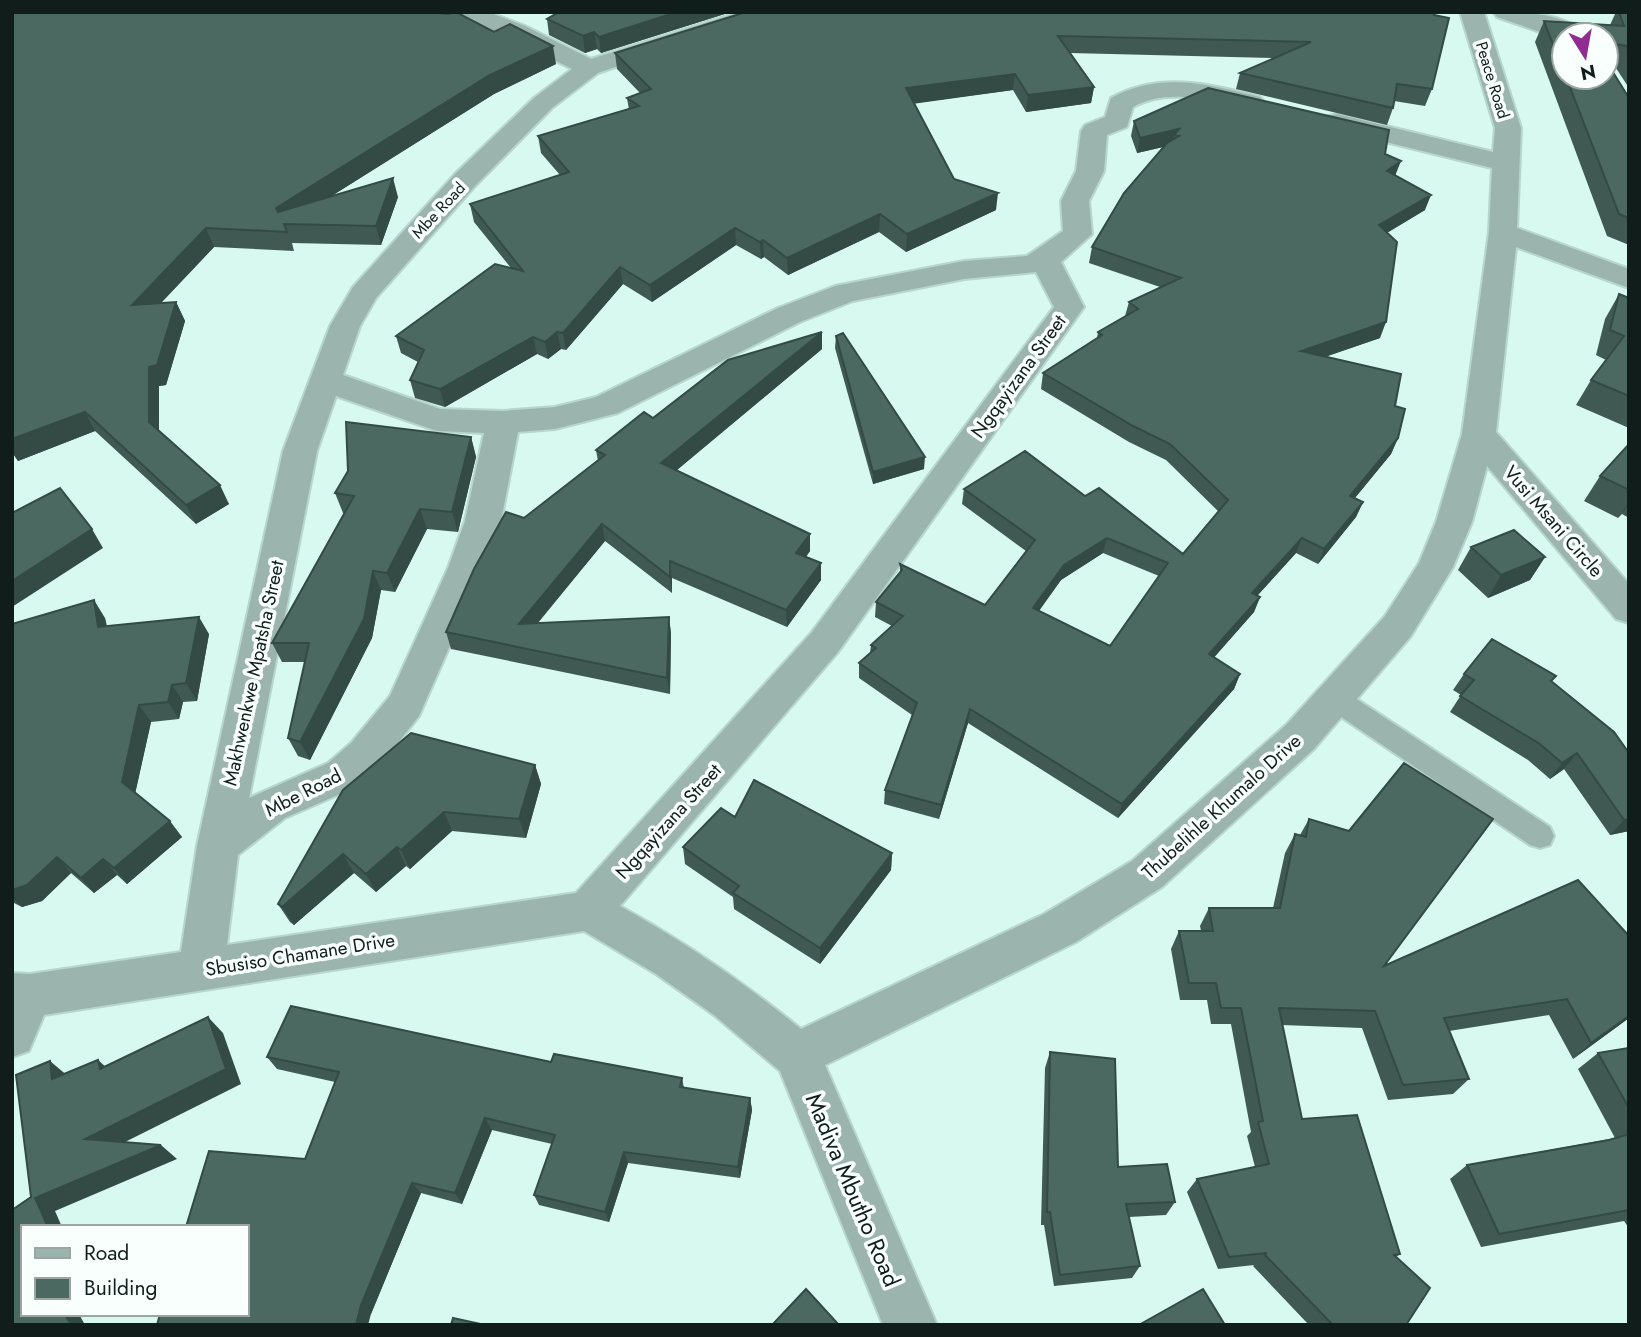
<svg xmlns="http://www.w3.org/2000/svg" width="1641" height="1337" viewBox="0 0 1641 1337" font-family="Jost,sans-serif">
	<style>
		.lines { fill: none; stroke-linecap: round; stroke-linejoin: round }
		.service-casing { stroke: #b7d6ce; stroke-width: 4 }
		.minor-casing { stroke: #b7d6ce; stroke-width: 4 }
		.service { fill: #9bb5ae; fill-rule: evenodd }
		.minor { fill: #9bb5ae; fill-rule: evenodd }
		.wall { fill: #405a53; fill-rule: evenodd }
		.shaded-wall { fill: #344a44 }
		.building { fill: #4b6961; stroke: #344a44; stroke-width: 2; fill-rule: evenodd }
		.labels { text-anchor: middle; stroke-width: 7; stroke-linejoin: round; paint-order: stroke }
		.far-street-label { font-size: 16px; fill: #101d1a; stroke: #f8fffd }
		.street-label { font-size: 19px; fill: #101d1a; stroke: #f8fffd }
		.near-street-label { font-size: 23px; fill: #101d1a; stroke: #f8fffd }
	</style>
	<rect width="100%" height="100%" fill="#d7f9f0"/>
	<g class="lines">
		<defs>
			<path id="service" d="M1334,687L1343,690L1550,827L1554,836L1550,845L1540,848L1530,845L1325,706L1321,698L1325,690Z"/>
			<path id="minor" d="M453,12H488L525,26L591,59L740,12H779L775,17L687,42L598,73L552,108L475,186L376,298L360,326L343,375L440,409L503,411L555,407L596,397L778,308L835,286L964,261L1027,256L1063,231L1061,201L1076,171L1081,131L1085,125L1105,117L1111,98C1159,71 1210,84 1260,97L1264,102L1260,107L1251,110C1213,101 1169,87 1133,107L1127,127L1107,135L1104,171L1089,201L1092,234L1061,262L1084,307L838,652L620,906C685,942 743,982 801,1029L1044,914L1132,861L1286,725L1385,616L1419,563L1436,522L1462,434L1489,232L1492,168L1328,128L1324,122L1328,116L1337,114L1493,152L1495,128L1460,12H1484L1521,128L1517,228L1629,269V288L1516,247L1496,432L1629,584V623L1616,619L1487,466L1472,522L1453,567L1411,636L1314,749L1162,887L1076,942L825,1065L937,1325H883L780,1071L714,1015L656,974L584,931L44,1015L29,1051L12,1057V973L30,974L181,952L197,846L283,451L330,326L353,287L455,174L534,98L572,69L507,36L457,17ZM1036,272L1054,307L812,632L576,893L227,945L238,855L285,818L356,787L379,767L419,716L484,568L501,521L518,432L555,429L618,413L800,322L853,301L964,279ZM336,396L437,431L484,433L465,521L448,568L390,696L351,743L328,763L249,798L317,451Z
				M1493,12C1518,12 1568,12 1584,35H1564L1563,40L1497,17Z"/>
		</defs>
		<!-- service casing -->
		<use href="#service" class="service-casing"/>
		<!-- minor casing -->
		<use href="#minor" class="minor-casing"/>
		<!-- service -->
		<use href="#service" class="service"/>
		<!-- minor -->
		<use href="#minor" class="minor"/>
	</g>
	<!-- wall -->
	<path class="wall" d="M12,12L556,64L494,94L333,195L398,197L381,245L292,243L294,251L214,247L161,303L176,302L185,321L166,385L159,386V431L229,504L196,524L95,431L18,461L12,452Z
		M731,12L601,53L597,49L585,53L549,35L547,19Z
		M1435,12L1432,89L1425,106L1394,101L1393,108L1387,125L1236,89L1240,73L1275,58L1070,53L1094,87L1091,103L1026,112L1013,90L914,103L954,179L996,210L906,252L879,232L788,275L764,257L761,259L736,245L652,302L623,284L566,350L561,349L548,359L537,354L445,407L415,398L410,380L418,362L401,353L396,336L511,268L474,222L470,204L560,175L541,153L538,136L629,110L627,98L640,93L617,69L615,53Z
		M1616,12H1629V88L1616,68L1609,66L1629,98V245L1607,236L1535,42L1544,21L1610,25ZM1564,35L1606,77H1564Z
		M1134,121L1385,154L1395,176L1425,210L1387,233L1380,338L1325,357L1395,406L1398,438L1391,454L1355,498L1363,502L1356,517L1318,564L1296,553L1257,596L1260,597L1254,612L1214,657L1240,674L1234,689L1118,818L968,723L939,819L884,804L885,790L912,715L859,678V663L870,653L871,645L892,626L875,617L876,602L900,573V564L985,605L1026,551L962,504L964,489L1085,496L1183,554L1219,512L1166,460L1129,442L1041,389L1043,373L1097,338L1098,332L1125,316L1129,302L1160,287L1089,263L1092,247L1163,147L1137,153L1131,136ZM1103,553L1159,576L1110,646L1039,611L1061,580Z
		M1619,294L1629,298V428L1576,405L1591,380L1606,360L1596,355L1605,319Z
		M836,336L924,469L873,484L835,348Z
		M822,349L676,470L810,551L806,557L821,580L787,627L672,578V593L605,541L538,623L669,617L671,634L670,694L451,649L446,632L524,518L598,461L596,450L653,418Z
		M471,437L476,457L458,532L427,529L395,592L381,590L372,638L310,760L298,756L288,738L305,662H282L272,643L345,513H343L335,493Z
		M1629,444V518L1622,514L1618,518L1584,501L1600,476Z
		M1471,547L1545,557L1530,580L1488,598L1458,570Z
		M105,618L107,626L209,634L197,701L183,702L179,719L151,722L135,793L182,837L127,884L117,875L94,893L71,873L42,901L22,907L12,902V624Z
		M1464,674L1552,682L1614,732L1629,831L1610,835L1564,769L1550,779L1528,760L1450,712L1461,695L1453,690Z
		M535,765L541,784L526,838L452,831L410,869L406,866L376,892L354,873L294,925L290,922L278,904L343,790Z
		M735,817L892,853L891,870L820,964L734,909L733,897L685,864L683,847Z
		M1309,819L1384,966L1578,880L1629,1018L1573,1059L1549,1015L1449,1031L1469,1079L1453,1094L1388,1100L1362,1028L1282,1025L1302,1119L1400,1254L1396,1257L1406,1325H1309L1253,1266L1254,1265L1218,1269L1187,1192L1197,1179L1255,1167L1247,1136L1251,1132L1231,1024H1211L1207,1000H1180L1171,949L1179,931H1201L1200,926L1209,908H1273L1285,853L1295,834L1300,835Z
		M1629,1048V1228L1624,1221L1481,1247L1450,1179L1467,1165L1615,1138L1578,1069L1598,1053Z
		M1050,1052L1118,1167L1175,1202L1166,1215L1129,1217L1140,1266L1132,1278L1054,1286L1044,1225H1041L1045,1068Z
		M267,1057L551,1062L682,1078L684,1088L750,1098L752,1110L740,1178L628,1163L609,1222L539,1205L534,1195L552,1144L492,1130L462,1204L421,1193L371,1314L305,1159L335,1082L277,1069Z"/>
	<!-- shaded-wall -->
	<path class="shaded-wall" d="M677,12H731L601,53L599,37Z
		M594,32L597,49L585,53L583,36Z
		M553,46L556,64L494,94L287,224L276,208L490,75Z
		M1614,53L1606,69V55Z
		M1015,74L1013,90L905,105L906,88Z
		M1094,87L1091,103L1026,112L1028,95Z
		M1179,129L1174,135L1172,145L1137,153L1140,138Z
		M1401,161L1395,176L1387,171Z
		M393,178L398,197L381,245L376,226Z
		M998,193L996,210L906,252L907,234Z
		M1431,195L1425,210L1373,241L1379,225Z
		M880,214L879,232L788,275L787,258Z
		M206,228L214,247L141,324L132,305Z
		M735,228L736,245L652,302L650,285Z
		M763,240L764,257L761,259L760,242Z
		M620,267L623,284L566,350L563,333Z
		M176,302L185,321L166,385L159,386V441L149,422V367Z
		M1386,322L1380,338L1295,367L1301,351Z
		M557,332L561,349L548,359L545,342Z
		M822,332V349L664,481L661,463Z
		M533,337L537,354L445,407L440,389Z
		M85,412L95,431L18,461L12,452V439Z
		M471,437L476,457L458,532L452,512Z
		M1398,438L1391,454L1344,511L1350,496Z
		M925,457L924,469L873,484V472Z
		M220,485L229,504L196,524L186,505Z
		M1363,502L1356,517L1318,564L1324,549Z
		M1629,502V504L1618,518Z
		M420,509L427,529L395,592L387,573Z
		M602,524L605,541L523,640L519,624Z
		M92,529L103,548L12,607V581Z
		M810,534V551L796,569V553Z
		M1107,538L1103,553L1061,580L1030,623L1033,608L1064,565Z
		M1302,538L1296,553L1246,608L1252,593Z
		M1545,557L1530,580L1488,598L1501,575Z
		M670,561L672,578V593L670,577Z
		M821,563V580L787,627L786,610Z
		M373,571L381,590L372,638L310,760L300,742Z
		M1260,597L1254,612L1204,669L1209,654Z
		M94,600L105,618L109,645L98,627Z
		M199,617L209,634L197,701L186,683Z
		M669,617L671,634L670,694L667,678Z
		M1240,674L1234,689L1118,818L1122,804Z
		M172,685L183,702L179,719L168,702Z
		M139,705L151,722L134,799L122,782Z
		M970,709L968,723L939,819L941,805Z
		M1577,753L1564,769L1550,779L1562,763Z
		M535,765L541,784L526,838L519,819Z
		M444,812L452,831L410,869L401,850Z
		M1629,819V831L1610,835L1624,820Z
		M170,821L182,837L127,884L114,868Z
		M397,847L406,866L376,892L366,874Z
		M892,853L891,870L820,964V948Z
		M343,854L354,873L294,925L282,907Z
		M57,857L71,873L42,901L22,907L12,898V890Z
		M103,859L117,875L94,893L81,878Z
		M1629,1016V1018L1573,1059L1591,1043Z
		M208,1017L223,1033L241,1084L103,1153L85,1139Z
		M98,1060L116,1076L100,1069Z
		M50,1061L69,1077L52,1079Z
		M750,1098L752,1110L740,1178L738,1167Z
		M485,1118L492,1130L462,1204L455,1193Z
		M161,1145L177,1159L55,1211L62,1227H48L35,1198Z
		M624,1152L628,1163L609,1222L605,1212Z
		M412,1183L421,1193L371,1314L368,1325H356L361,1305Z
		M65,1314H79L85,1325H71Z"/>
	<!-- building -->
	<path class="building" d="M12,12H428L448,14L456,12L494,32L510,24L553,46L490,75L276,208L278,212L393,178L376,226L284,224L287,232L206,228L132,305L176,302L157,365L149,367V422L220,485L186,505L85,412L12,439Z
		M559,12H677L599,37L594,32L583,36L547,19Z
		M746,12H1435L1434,15L1449,18L1432,89L1397,84L1393,108L1240,73L1311,42L1058,36L1094,87L1028,95L1015,74L906,88L954,179L998,193L907,234L880,214L787,258L763,240L760,242L735,228L650,285L620,267L563,333L557,332L545,342L533,337L440,389L410,380L424,350L396,336L495,264L523,271L470,204L569,172L538,136L639,106L627,98L651,89L615,53Z
		M1619,12H1629V50L1626,46L1615,44L1614,53L1606,55V35H1564V73L1544,21L1624,26Z
		M1606,61L1629,98V218L1619,214L1566,77H1606Z
		M1208,88L1389,130L1385,154L1401,161L1387,171L1431,195L1379,225L1397,242L1386,322L1301,351L1401,374L1395,406L1405,409L1398,438L1350,496L1363,502L1324,549L1302,538L1252,593L1260,597L1209,654L1240,674L1122,804L970,709L941,805L885,790L917,703L859,663L876,648L871,645L903,616L876,602L902,570L900,564L985,605L1035,540L964,489L1025,451L1085,496L1099,488L1183,554L1228,500L1170,444L1133,426L1043,373L1102,335L1098,332L1138,309L1129,302L1181,278L1092,247L1124,193L1167,143L1179,136L1174,135L1179,129L1140,138L1134,121ZM1107,538L1168,563L1110,646L1033,608L1064,565Z
		M1619,294L1629,298V396L1591,380L1624,336L1610,330Z
		M822,332L661,463L810,534L796,553L821,563L786,610L670,561V577L602,524L519,624L669,617L667,678L446,632L474,569L506,512L524,518L605,455L596,450L644,412L653,418L728,360Z
		M843,333L925,457L873,472L836,336Z
		M346,422L471,437L452,512L420,509L387,573L373,571L364,619L300,742L288,738L309,643H272L354,496L335,493L348,471Z
		M1629,444V490L1600,476Z
		M60,488L92,529L12,581V513Z
		M1514,530L1545,557L1501,575L1471,547Z
		M94,600L98,627L199,617L186,683L172,685L168,702L139,705L122,782L170,821L114,868L103,859L81,878L57,857L27,885L12,890V624Z
		M1492,639L1556,676L1551,681L1614,732L1629,753V819L1624,820L1577,753L1562,763L1540,744L1460,696L1474,680L1464,674Z
		M411,733L535,765L519,819L444,812L401,850L397,847L366,874L343,854L282,907L278,904L343,790Z
		M1404,763L1493,819L1384,966L1578,880L1629,936V1016L1591,1043L1567,999L1444,1018L1469,1079L1403,1085L1375,1011L1279,1008L1302,1119L1357,1115L1400,1254L1394,1255L1430,1288L1406,1325H1333L1264,1254L1267,1253L1229,1257L1197,1179L1269,1164L1258,1122L1263,1121L1241,1008H1221L1216,983H1189L1179,931H1213L1209,908H1280L1295,834L1306,837L1309,819L1349,831Z
		M754,780L892,853L820,948L733,893L739,886L683,847L721,808L735,817Z
		M291,1006L551,1062L554,1054L682,1078L680,1087L750,1098L738,1167L624,1152L605,1212L534,1195L555,1135L485,1118L455,1193L412,1183L361,1305L356,1325H157L160,1314H247V1227H186L209,1151L305,1159L339,1072L267,1057Z
		M208,1017L226,1069L85,1139L161,1145L35,1198L48,1227H23V1314H65L71,1325H12V1210L31,1197L16,1075L50,1061L52,1079L98,1060L100,1069Z
		M1629,1048V1108L1598,1053Z
		M1050,1052L1115,1059L1118,1167L1167,1164L1175,1202L1126,1204L1140,1266L1060,1275L1050,1212H1047Z
		M1629,1134V1210L1499,1234L1467,1165L1609,1140Z
		M806,1289L839,1325H772Z
		M1203,1289L1225,1325H1139Z
		M453,1318L485,1325H451Z"/>
	<g class="labels">
		<!-- far-street labels -->
		<g class="far-street-label">
			<text transform="translate(1493 80) rotate(73)" y="6">Peace Road</text>
			<text transform="translate(438 210) rotate(-47)" y="6">Mbe Road</text>
		</g>
		<!-- street labels -->
		<g class="street-label">
			<text transform="translate(1018 376) rotate(-54)" y="7">Ngqayizana Street</text>
			<text transform="translate(1554 521) rotate(49)" y="7">Vusi Msani Circle</text>
			<text transform="translate(253 673) rotate(-78)" y="7">Makhwenkwe Mpatsha Street</text>
			<text transform="translate(303 792) rotate(-27)" y="7">Mbe Road</text>
			<text transform="translate(1221 806) rotate(-42)" y="7">Thubelihle Khumalo Drive</text>
			<text transform="translate(668 821) rotate(-48)" y="7">Ngqayizana Street</text>
			<text transform="translate(300 954) rotate(-9)" y="7">Sbusiso Chamane Drive</text>
		</g>
		<!-- near-street labels -->
		<g class="near-street-label">
			<text transform="translate(853 1190) rotate(67)" y="8">Madiva Mbutho Road</text>
		</g>
	</g>
	<!-- border -->
	<rect width="1641" height="1337" fill="none" stroke="#101d1a" stroke-width="28"/>
	<!-- legend -->
	<rect x="21" y="1225" width="228" height="91" fill="#f8fffd" stroke="#9ba5a2" stroke-width="2"/>
	<rect x="35" y="1248" width="35" height="10" fill="#9bb5ae" stroke="#9ba5a2" stroke-width="2"/>
	<text x="84" y="1260" font-size="21" fill="#101d1a">Road</text>
	<rect x="35" y="1278" width="35" height="21" fill="#4b6961" stroke="#9ba5a2" stroke-width="2"/>
	<text x="84" y="1295" font-size="21" fill="#101d1a">Building</text>
	<!-- north arrow -->
	<g transform="translate(1585 56) rotate(169)"><circle r="33" fill="#f8fffd" stroke="#9ba5a2" stroke-width="2"/>
	<path d="M0-5L12 26L0 18L-12 26Z" fill="#902b91"/>
	<text y="-10" font-size="19" font-weight="bold" text-anchor="middle" fill="#101d1a">N</text>
	</g>
</svg>
